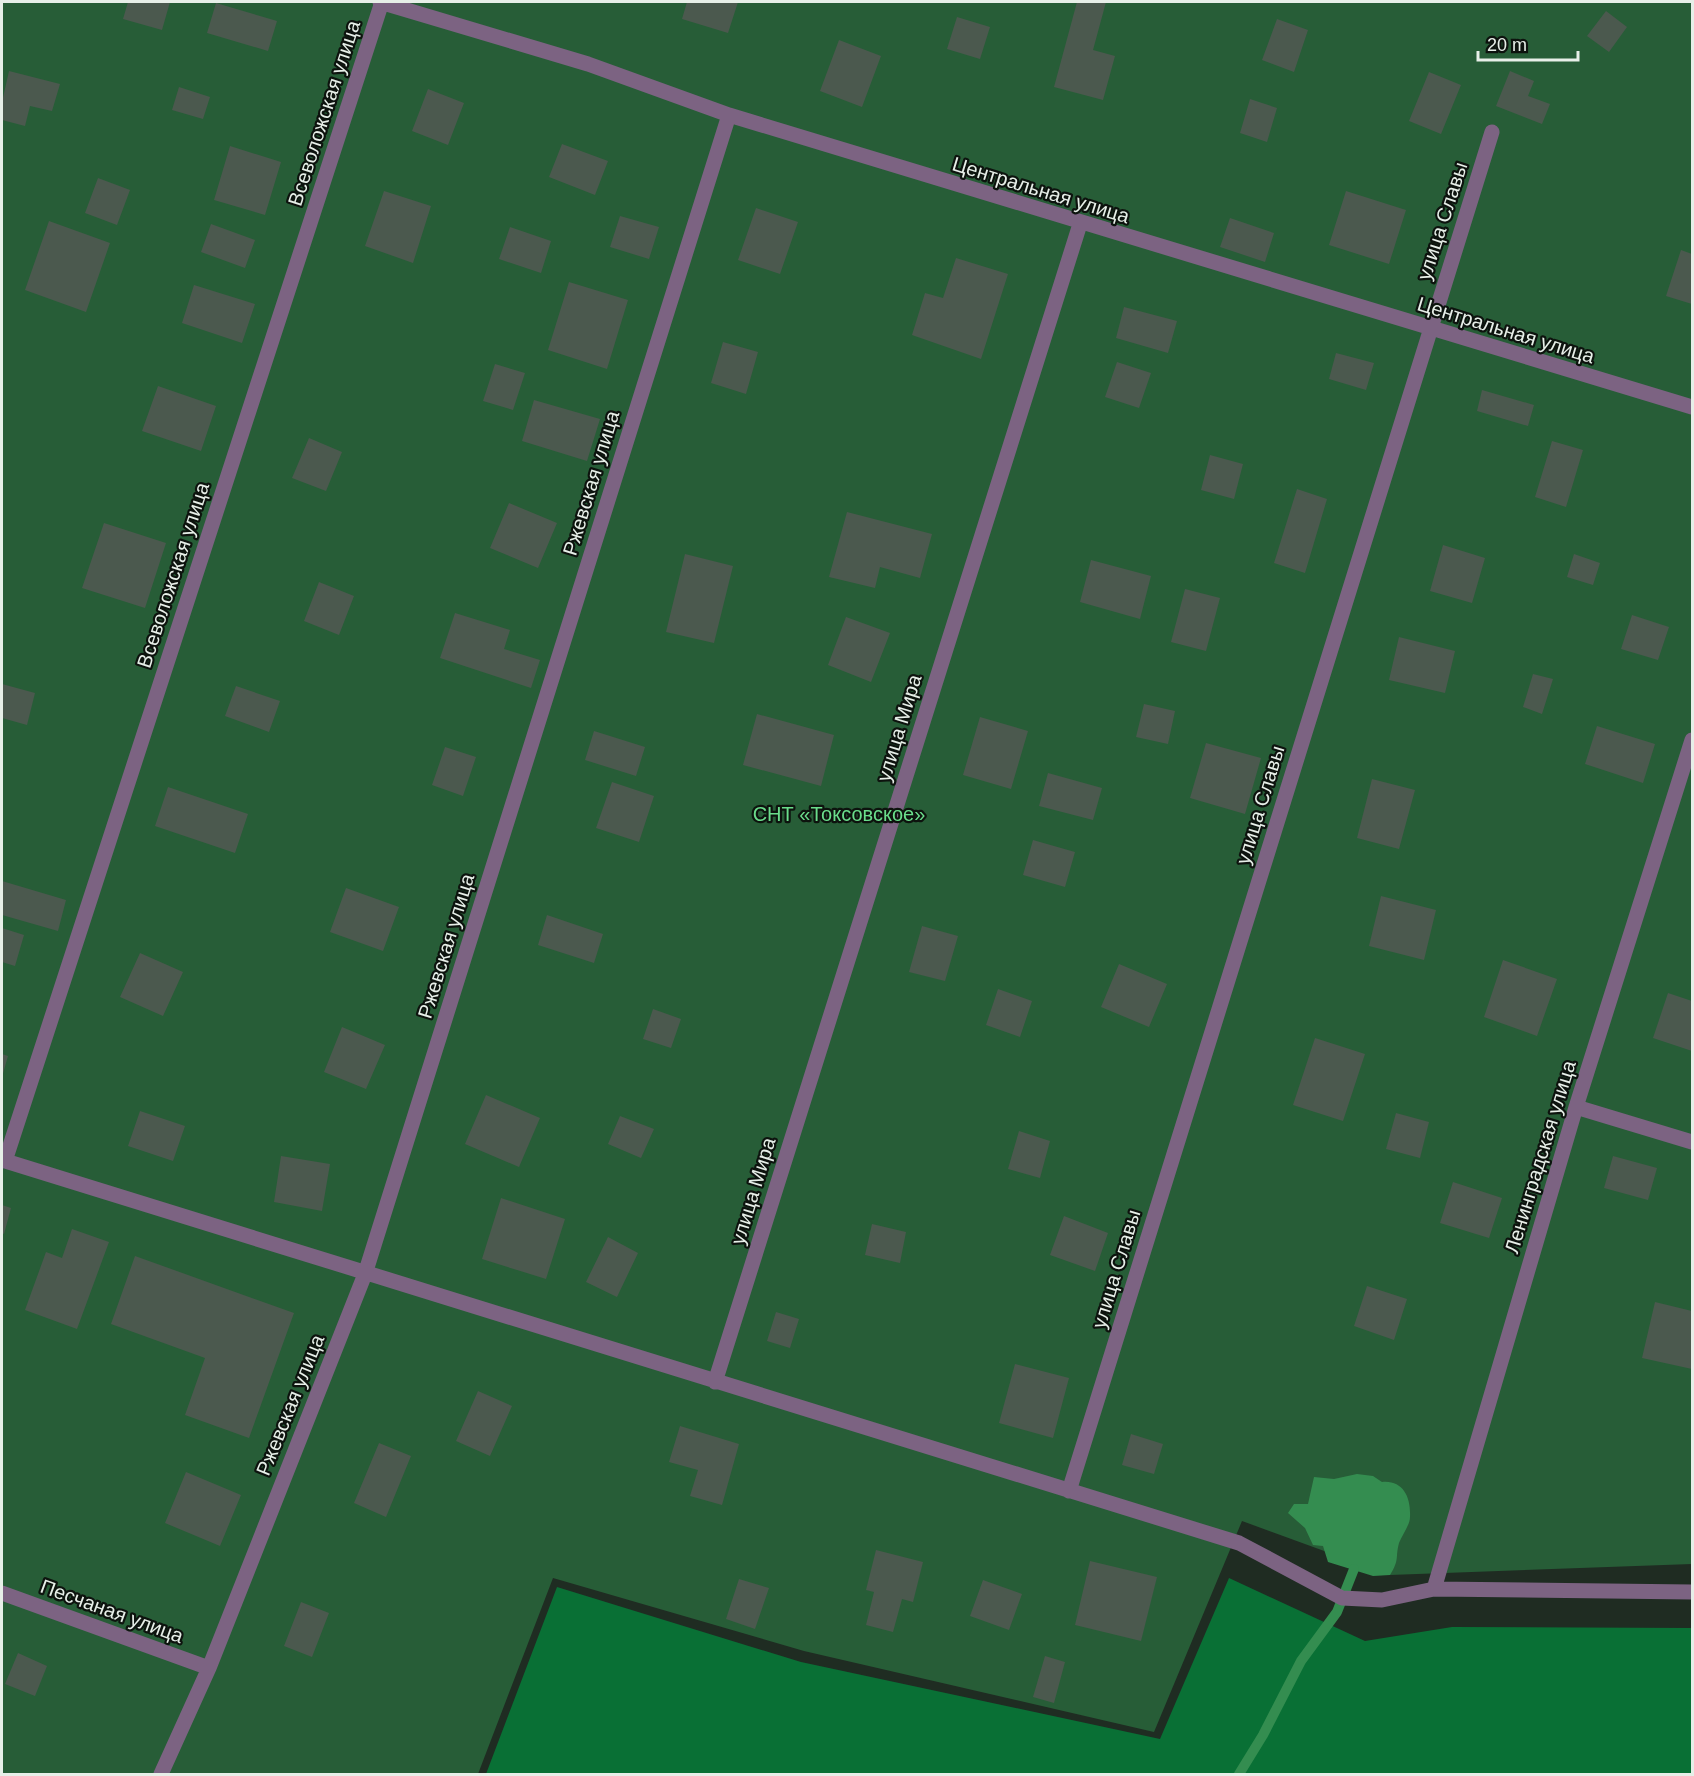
<svg xmlns="http://www.w3.org/2000/svg" width="1694" height="1776" viewBox="0 0 1694 1776" font-family="Helvetica,sans-serif">
	<style>
		.green { fill: #275d37 }
		.forest { fill: #097035 }
		.water { fill: #348d50 }
		.lines { fill: none; stroke-linecap: round; stroke-linejoin: round }
		.stream { stroke: #348d50; stroke-width: 10 }
		.building { fill: #4b594e }
		.minor { stroke: #7c6382; stroke-width: 15 }
		.labels { text-anchor: middle; stroke-width: 4.5; stroke-linejoin: round; paint-order: stroke }
		.street-label { font-size: 20px; fill: #e7efe8; stroke: #0d130e }
		.park-label { font-size: 20px; fill: #6add8b; stroke: #0d130e }
	</style>
	<rect width="100%" height="100%" fill="#1f2c22"/>
	<!-- green -->
	<path class="green" d="M2,2H1692V1564L1390,1575L1242,1521L1154,1732L804,1651L553,1578L478,1774H2Z"/>
	<!-- forest -->
	<path class="forest" d="M1229,1578L1365,1641L1452,1627L1692,1628V1774H486L557,1587L801,1662L1160,1739Z"/>
	<!-- water -->
	<path class="water" d="M1357,1474L1373,1476L1382,1482C1403,1480 1411,1497 1410,1517C1410,1525 1402,1535 1399,1543C1395,1558 1400,1559 1390,1575L1373,1576L1328,1562L1323,1546L1313,1545L1305,1528L1288,1513L1294,1504H1308L1314,1477L1334,1479Z"/>
	<g class="lines">
		<!-- stream -->
		<path class="stream" d="M1239,1774L1263,1735L1301,1661L1337,1612L1354,1569"/>
	</g>
	<!-- building -->
	<path class="building" d="M128,2H170L162,30L123,19Z
		M687,2H738L728,33L682,19Z
		M1077,2H1106L1093,50L1115,56L1103,100L1054,87Z
		M216,3L277,21L268,51L207,33Z
		M1606,11L1627,27L1609,52L1587,36Z
		M957,17L990,27L980,59L947,49Z
		M1277,19L1308,30L1294,72L1262,60Z
		M839,40L881,56L862,107L820,91Z
		M9,71L60,84L52,111L30,106L25,126L2,120V102Z
		M1510,71L1534,81L1528,96L1550,104L1542,124L1496,106Z
		M1429,72L1461,85L1441,134L1409,121Z
		M179,87L210,97L203,119L172,110Z
		M428,89L464,103L448,145L412,131Z
		M1250,99L1277,108L1267,142L1240,133Z
		M562,144L608,161L595,195L549,177Z
		M230,146L281,162L265,215L214,200Z
		M98,178L130,190L117,225L85,213Z
		M384,191L431,206L413,263L365,246Z
		M1346,191L1406,210L1389,264L1329,245Z
		M756,208L798,222L780,274L738,260Z
		M620,216L659,227L649,259L610,247Z
		M1230,218L1274,233L1265,262L1220,247Z
		M49,221L110,243L86,312L25,290Z
		M211,224L255,240L245,268L201,252Z
		M510,227L551,241L541,273L499,259Z
		M1681,250L1692,254V304L1666,296Z
		M956,258L1008,274L981,359L912,335L925,293L943,298Z
		M569,282L628,300L607,369L548,350Z
		M194,285L255,304L242,343L182,323Z
		M1124,307L1177,321L1168,353L1116,338Z
		M723,342L758,352L746,394L711,383Z
		M1336,353L1374,363L1366,390L1329,379Z
		M1117,362L1151,373L1139,408L1105,397Z
		M495,364L525,373L513,410L483,401Z
		M158,386L216,406L201,451L142,431Z
		M1482,390L1534,405L1528,426L1477,411Z
		M534,400L600,419L587,461L522,441Z
		M309,438L342,452L326,491L292,478Z
		M1552,441L1583,450L1566,507L1535,497Z
		M1210,455L1243,464L1234,499L1201,490Z
		M1297,489L1327,499L1305,573L1274,563Z
		M509,503L557,523L538,568L490,548Z
		M847,512L932,534L920,578L880,567L875,588L829,577Z
		M104,523L166,543L145,608L82,588Z
		M1443,545L1485,558L1472,603L1430,591Z
		M685,554L733,566L714,643L666,632Z
		M1574,554L1600,563L1593,585L1567,577Z
		M1091,560L1151,576L1140,619L1080,602Z
		M319,582L354,596L339,635L304,621Z
		M1185,589L1220,598L1206,651L1171,642Z
		M455,613L510,630L504,649L540,660L531,688L440,658Z
		M1632,615L1669,627L1658,660L1621,649Z
		M846,617L890,633L871,682L828,665Z
		M1399,637L1455,651L1445,693L1389,680Z
		M1533,674L1553,679L1542,714L1523,707Z
		M2,684L35,693L27,725L2,718Z
		M236,686L280,701L269,732L225,716Z
		M1144,704L1175,711L1168,744L1136,737Z
		M757,714L834,735L821,786L743,765Z
		M980,717L1028,731L1011,789L963,775Z
		M1597,726L1655,744L1643,783L1585,764Z
		M594,731L645,747L636,776L585,760Z
		M1206,743L1261,758L1245,814L1190,798Z
		M445,747L476,757L463,796L432,785Z
		M1048,773L1102,788L1093,820L1039,806Z
		M1372,779L1415,790L1399,849L1357,838Z
		M612,782L654,796L639,842L596,828Z
		M168,787L248,814L235,853L155,826Z
		M1033,840L1075,852L1065,887L1023,875Z
		M2,881L66,900L58,931L2,915Z
		M346,888L399,907L383,951L330,932Z
		M1381,896L1436,910L1424,960L1369,946Z
		M547,915L603,934L594,963L538,945Z
		M922,926L958,936L945,981L909,972Z
		M2,928L24,935L15,966L2,962Z
		M140,953L183,972L163,1016L120,997Z
		M1503,960L1557,979L1537,1036L1484,1017Z
		M1119,964L1167,984L1149,1027L1101,1007Z
		M998,989L1032,1001L1020,1037L986,1025Z
		M1668,993L1692,1001V1051L1653,1038Z
		M653,1009L681,1019L671,1048L643,1039Z
		M342,1027L385,1045L366,1089L324,1072Z
		M1315,1038L1365,1054L1343,1121L1293,1105Z
		M2,1054L8,1056L2,1077Z
		M486,1095L540,1118L519,1167L465,1144Z
		M140,1111L185,1126L173,1161L128,1146Z
		M1396,1113L1429,1122L1420,1158L1386,1149Z
		M620,1116L654,1129L641,1158L608,1144Z
		M1019,1131L1050,1141L1040,1178L1008,1169Z
		M281,1156L330,1164L322,1211L274,1202Z
		M1613,1156L1657,1168L1648,1200L1604,1188Z
		M1453,1182L1502,1198L1489,1238L1440,1223Z
		M501,1198L565,1219L546,1279L482,1259Z
		M2,1205L11,1208L4,1234L2,1233Z
		M1064,1216L1108,1233L1095,1271L1050,1255Z
		M872,1224L906,1232L900,1263L865,1255Z
		M72,1229L109,1242L77,1329L25,1310L46,1252L62,1258Z
		M608,1237L638,1253L617,1297L586,1282Z
		M135,1256L294,1313L249,1438L185,1415L205,1358L111,1324Z
		M1367,1286L1407,1299L1394,1340L1354,1326Z
		M1655,1302L1692,1311V1369L1642,1358Z
		M776,1312L799,1319L790,1348L767,1341Z
		M1015,1364L1069,1378L1053,1438L999,1423Z
		M478,1391L512,1406L490,1456L456,1441Z
		M680,1426L739,1444L722,1505L690,1496L698,1470L669,1462Z
		M1131,1434L1163,1444L1154,1474L1122,1465Z
		M379,1443L411,1456L386,1517L354,1503Z
		M186,1472L241,1495L220,1546L165,1523Z
		M876,1550L923,1562L913,1602L902,1599L893,1632L866,1625L874,1592L866,1590Z
		M1090,1561L1157,1577L1141,1641L1075,1625Z
		M739,1579L769,1588L755,1629L726,1619Z
		M983,1580L1022,1594L1009,1630L970,1616Z
		M301,1602L329,1613L312,1657L284,1646Z
		M18,1653L47,1666L35,1696L5,1684Z
		M1045,1656L1065,1662L1054,1703L1033,1697Z"/>
	<g class="lines">
		<!-- minor -->
		<path class="minor" d="M380,2L588,64L729,115L1692,407
			M1576,1107L1692,1142
			M2,1160L1239,1543L1342,1598L1382,1600L1434,1589L1692,1592
			M5,1161L382,2
			M715,1382L1080,224
			M1069,1491L1492,132
			M1434,1589L1576,1107L1692,740
			M2,1593L209,1668
			M161,1774L209,1668L365,1274L729,115"/>
	</g>
	<g class="labels">
		<!-- street labels -->
		<g class="street-label">
			<text transform="translate(324 113) rotate(-72)" y="7">Всеволожская улица</text>
			<text transform="translate(1041 190) rotate(17)" y="7">Центральная улица</text>
			<text transform="translate(1442 221) rotate(-72)" y="7">улица Славы</text>
			<text transform="translate(1506 330) rotate(17)" y="7">Центральная улица</text>
			<text transform="translate(591 483) rotate(-73)" y="7">Ржевская улица</text>
			<text transform="translate(173 575) rotate(-72)" y="7">Всеволожская улица</text>
			<text transform="translate(899 728) rotate(-73)" y="7">улица Мира</text>
			<text transform="translate(1260 805) rotate(-73)" y="7">улица Славы</text>
			<text transform="translate(446 946) rotate(-73)" y="7">Ржевская улица</text>
			<text transform="translate(1540 1157) rotate(-73)" y="7">Ленинградская улица</text>
			<text transform="translate(753 1191) rotate(-73)" y="7">улица Мира</text>
			<text transform="translate(1116 1269) rotate(-73)" y="7">улица Славы</text>
			<text transform="translate(290 1405) rotate(-68)" y="7">Ржевская улица</text>
			<text transform="translate(112 1611) rotate(20)" y="7">Песчаная улица</text>
		</g>
		<!-- park labels -->
		<g class="park-label">
			<text x="839" y="821">СНТ «Токсовское»</text>
		</g>
	</g>
	<!-- border -->
	<rect width="1694" height="1776" fill="none" stroke="#e7efe8" stroke-width="6"/>
	<!-- scale -->
	<path d="M1478 51v9h100v-9" fill="none" stroke="#e7efe8" stroke-width="3"/>
	<text x="1487" y="51" font-size="18" fill="#e7efe8" stroke="#0d130e" stroke-width="4.5" paint-order="stroke">20 m</text>
</svg>
